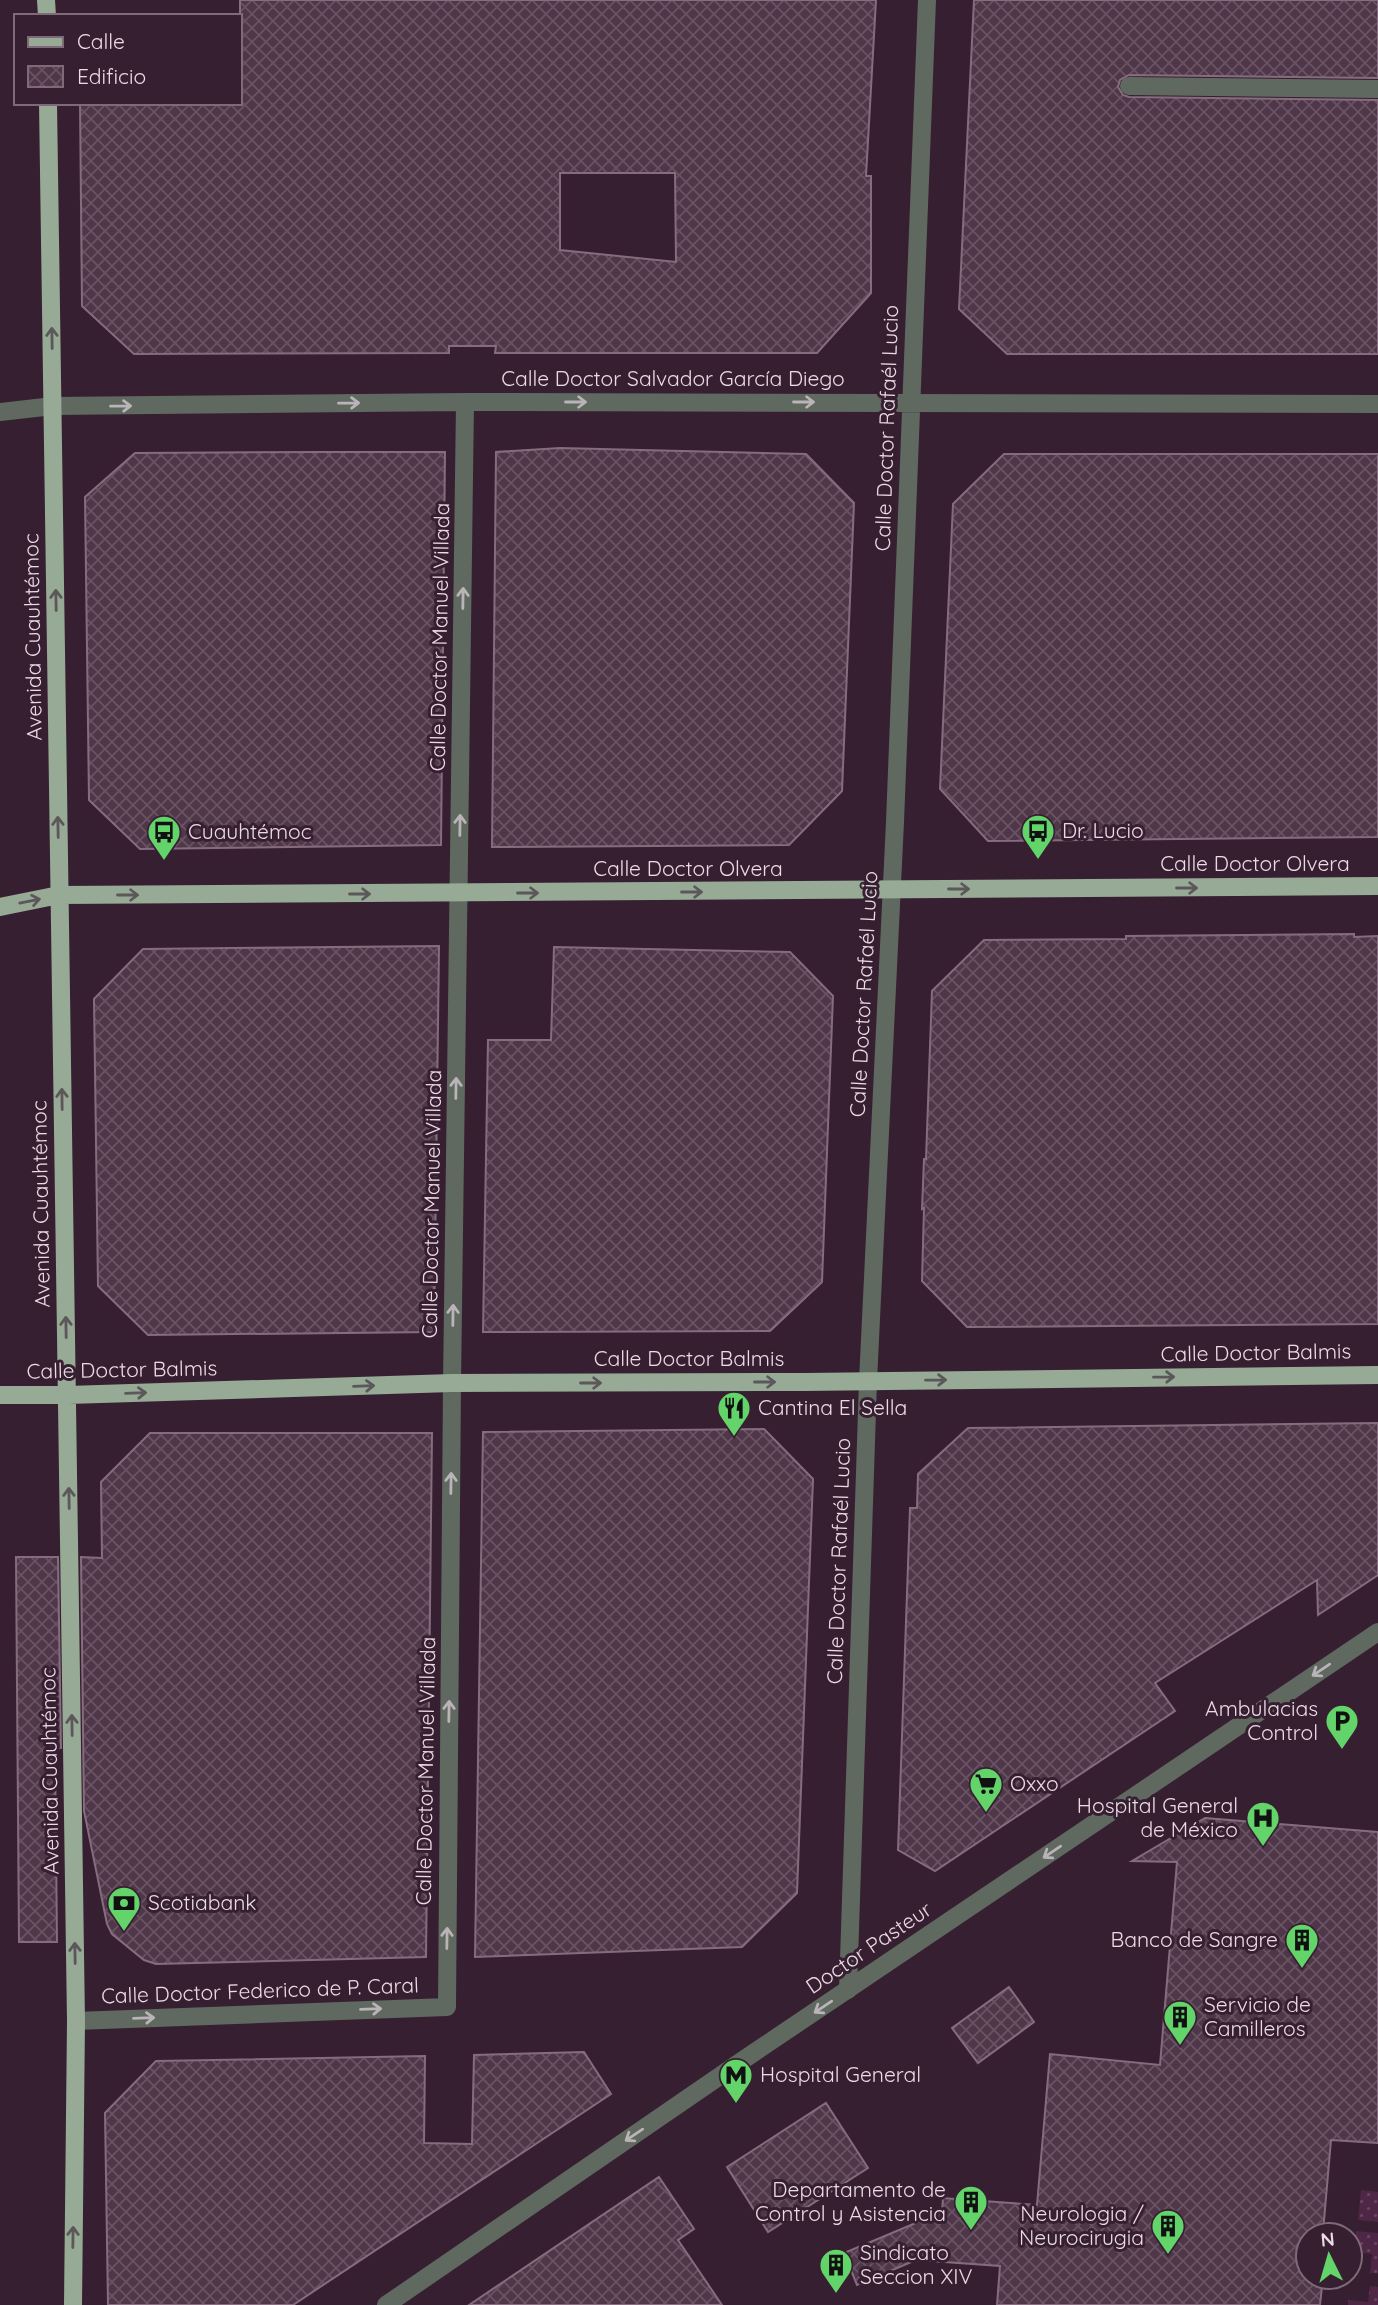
<svg xmlns="http://www.w3.org/2000/svg" width="1378" height="2305" viewBox="0 0 1378 2305" font-family="Quicksand,sans-serif">
	<style>
		.garden { fill: url(#garden-dots) }
		.building { fill: url(#building-cross-hatch); stroke: #876c80; stroke-width: 2; fill-rule: evenodd }
		.lines { fill: none; stroke-linecap: round; stroke-linejoin: round }
		.minor { stroke: #5f695f; stroke-width: 18 }
		.tertiary { stroke: #5f695f; stroke-width: 18 }
		.primary { stroke: #96aa96; stroke-width: 18 }
		.oneway { stroke: #5c5759 }
		.oneway2 { stroke: #bab3b7 }
		.labels { text-anchor: middle; stroke-width: 6; stroke-linejoin: round; paint-order: stroke }
		.street-label { font-size: 21px; fill: #ebdbe6; stroke: #361f30 }
		.poi-label { font-size: 21px; fill: #ebdbe6; stroke: #361f30; text-anchor: start }
	</style>
	<defs>
		<pattern id="garden-dots" width="8" height="8" patternUnits="userSpaceOnUse" patternTransform="scale(1.75)"><rect width="8" height="8" fill="#4d2745"/><path d="M2 2h.1M6 6h.1" fill="none" stroke="#674660" stroke-width="1.8" stroke-linecap="round"/></pattern>
		<pattern id="building-cross-hatch" width="8" height="8" patternUnits="userSpaceOnUse" patternTransform="scale(1.75)"><rect width="8" height="8" fill="#4f3749"/><path d="M0 0l8 8M0 8l8-8" fill="none" stroke="#685363"/></pattern>
	</defs>
	<rect width="100%" height="100%" fill="#361f30"/>
	<!-- garden -->
	<path class="garden" d="M1361,2190L1378,2192V2222L1358,2220Z
		M1356,2231L1378,2233V2273H1370L1372,2254L1354,2252Z
		M1370,2286L1378,2287V2305H1348V2300L1368,2302Z"/>
	<!-- building -->
	<path class="building" d="M240,0H876L866,176H871V293L817,353H495L496,346H449V353L134,354L82,306L80,103H240ZM560,173H675L676,262L560,250Z
		M974,0H1378V78L1129,75L1120,80L1118,87L1123,95L1129,97L1378,100V354H1007L959,309Z
		M560,448L806,454L854,503L842,791L789,845L492,847L496,452Z
		M323,452H445L441,845L140,849L89,800L85,497L135,453Z
		M1004,454H1378V837L988,841L940,789L953,504Z
		M1354,934V937L1378,936V1324L967,1327L922,1281L924,1208L922,1209L924,1159H926L932,991L984,940L1126,939V936Z
		M439,946L434,1332L148,1335L98,1286L94,999L143,949Z
		M554,947L790,952L833,996L822,1282L770,1331L483,1332L488,1040H551Z
		M1378,1423V1575L1318,1615L1317,1580L1155,1683L1175,1711L935,1871L898,1850L910,1508H917L918,1474L968,1428Z
		M764,1429L813,1479L797,1893L742,1947L475,1957L483,1432Z
		M150,1433H432L426,1957L156,1964L144,1960L112,1934L107,1924L84,1811L81,1557L102,1558L101,1482Z
		M16,1557H58L61,1748L55,1749L57,1942H19Z
		M1205,1818L1378,1832V2143L1331,2140L1323,2232H1327V2235H1308V2277H1323L1320,2305H997L1000,2266L916,2260L857,2285L844,2253L942,2212L943,2198L1037,2205L1050,2054L1160,2065L1177,1862L1132,1861Z
		M1009,1987L1034,2022L978,2063L952,2028Z
		M584,2052L611,2094L293,2305H108L105,2113L156,2061L425,2056L424,2143L472,2144L474,2055Z
		M826,2103L868,2168L768,2232L727,2167Z
		M659,2177L694,2229L678,2240L722,2305H469Z"/>
	<g class="lines">
		<!-- minor -->
		<path class="minor" d="M1129,86L1378,89
			M0,412L53,406L465,402L1378,404
			M848,1990L868,1381L895,822L927,0
			M76,2021L447,2007L452,1383L465,402"/>
		<!-- tertiary -->
		<path class="tertiary" d="M386,2305L749,2056L1378,1632"/>
		<!-- primary -->
		<path class="primary" d="M46,0L47,16
			M48,103L76,2021L73,2305
			M0,907L59,895L1378,886
			M0,1395H68L452,1383L804,1382L1378,1375"/>
	</g>
	<!-- one-way arrows -->
	<defs><path id="oneway-shaft" d="M-6 0H5M1.5-3L5.5 0L1.5 3" fill="none" stroke-width="1.6" stroke-linecap="round" stroke-linejoin="round" transform="scale(1.75)"/></defs>
	<g class="oneway">
		<use href="#oneway-shaft" transform="translate(52 338) rotate(-91)"/>
		<use href="#oneway-shaft" transform="translate(56 600) rotate(-91)"/>
		<use href="#oneway-shaft" transform="translate(58 827) rotate(-91)"/>
		<use href="#oneway-shaft" transform="translate(1187 888)"/>
		<use href="#oneway-shaft" transform="translate(959 889)"/>
		<use href="#oneway-shaft" transform="translate(692 892)"/>
		<use href="#oneway-shaft" transform="translate(528 893)"/>
		<use href="#oneway-shaft" transform="translate(360 894)"/>
		<use href="#oneway-shaft" transform="translate(128 895)"/>
		<use href="#oneway-shaft" transform="translate(30 901) rotate(-11)"/>
		<use href="#oneway-shaft" transform="translate(62 1099) rotate(-91)"/>
		<use href="#oneway-shaft" transform="translate(66 1327) rotate(-91)"/>
		<use href="#oneway-shaft" transform="translate(1164 1377) rotate(-1)"/>
		<use href="#oneway-shaft" transform="translate(936 1380) rotate(-1)"/>
		<use href="#oneway-shaft" transform="translate(765 1382)"/>
		<use href="#oneway-shaft" transform="translate(591 1383)"/>
		<use href="#oneway-shaft" transform="translate(364 1386) rotate(-2)"/>
		<use href="#oneway-shaft" transform="translate(136 1393) rotate(-2)"/>
		<use href="#oneway-shaft" transform="translate(69 1498) rotate(-91)"/>
		<use href="#oneway-shaft" transform="translate(72 1725) rotate(-91)"/>
		<use href="#oneway-shaft" transform="translate(75 1953) rotate(-91)"/>
		<use href="#oneway-shaft" transform="translate(73 2237) rotate(-89)"/>
	</g>
	<g class="oneway2">
		<use href="#oneway-shaft" transform="translate(576 402)"/>
		<use href="#oneway-shaft" transform="translate(804 402)"/>
		<use href="#oneway-shaft" transform="translate(349 403) rotate(-1)"/>
		<use href="#oneway-shaft" transform="translate(121 406) rotate(-1)"/>
		<use href="#oneway-shaft" transform="translate(463 598) rotate(-89)"/>
		<use href="#oneway-shaft" transform="translate(460 825) rotate(-89)"/>
		<use href="#oneway-shaft" transform="translate(456 1088) rotate(-89)"/>
		<use href="#oneway-shaft" transform="translate(453 1315) rotate(-89)"/>
		<use href="#oneway-shaft" transform="translate(451 1483) rotate(-89)"/>
		<use href="#oneway-shaft" transform="translate(1321 1670) rotate(146)"/>
		<use href="#oneway-shaft" transform="translate(449 1711) rotate(-89)"/>
		<use href="#oneway-shaft" transform="translate(1052 1852) rotate(146)"/>
		<use href="#oneway-shaft" transform="translate(447 1938) rotate(-89)"/>
		<use href="#oneway-shaft" transform="translate(823 2007) rotate(146)"/>
		<use href="#oneway-shaft" transform="translate(371 2009) rotate(-2)"/>
		<use href="#oneway-shaft" transform="translate(144 2018) rotate(-2)"/>
		<use href="#oneway-shaft" transform="translate(634 2135) rotate(146)"/>
	</g>
	<!-- icons -->
	<defs>
		<symbol id="bus-pin" viewBox="-11 -11 22 30"><path d="M0 17L-7.5 6A9.5 9.5 0 1 1 7.5 6Z" fill="#62d469" stroke="#361f30"/><path d="M-5-6H5V4H4V6H2V4H-2V6H-4V4H-5ZM-3.5-4V0h7V-4ZM-3.5 1.2v1.5H-2V1.2ZM2 1.2v1.5H3.5V1.2Z" fill="#111"/></symbol>
		<symbol id="restaurant-pin" viewBox="-11 -11 22 30"><path d="M0 17L-7.5 6A9.5 9.5 0 1 1 7.5 6Z" fill="#62d469" stroke="#361f30"/><path d="M-5-6h1v4h1v-4h1v4h1v-4h1v5L-1.5 .5V6h-2V.5L-5-1ZM5-6V6H3V1.5H1.5Q1.5-4 5-6Z" fill="#111"/></symbol>
		<symbol id="parking-pin" viewBox="-11 -11 22 30"><path d="M0 17L-7.5 6A9.5 9.5 0 1 1 7.5 6Z" fill="#62d469" stroke="#361f30"/><path d="M-3.5-5.5H1a3.5 3.5 0 0 1 0 7H-1V5.5H-3.5ZM-1-3.4V-.6H.8a1.4 1.4 0 0 0 0-2.8Z" fill="#111"/></symbol>
		<symbol id="supermarket-pin" viewBox="-11 -11 22 30"><path d="M0 17L-7.5 6A9.5 9.5 0 1 1 7.5 6Z" fill="#62d469" stroke="#361f30"/><path d="M-6-5.5h2.5l.6 2H6L4.5 2H-2.5L-4.4-4H-6ZM-1.5 3.2a1.3 1.3 0 1 0 .1 0ZM3 3.2a1.3 1.3 0 1 0 .1 0Z" fill="#111"/></symbol>
		<symbol id="hospital-pin" viewBox="-11 -11 22 30"><path d="M0 17L-7.5 6A9.5 9.5 0 1 1 7.5 6Z" fill="#62d469" stroke="#361f30"/><path d="M-5-5h3v3.5h4V-5h3V5h-3V1.5h-4V5h-3Z" fill="#111"/></symbol>
		<symbol id="bank-pin" viewBox="-11 -11 22 30"><path d="M0 17L-7.5 6A9.5 9.5 0 1 1 7.5 6Z" fill="#62d469" stroke="#361f30"/><path d="M-6-4H6V4H-6ZM0-2.3a2.3 2.3 0 1 0 0 4.6a2.3 2.3 0 1 0 0-4.6Z" fill="#111"/></symbol>
		<symbol id="building-pin" viewBox="-11 -11 22 30"><path d="M0 17L-7.5 6A9.5 9.5 0 1 1 7.5 6Z" fill="#62d469" stroke="#361f30"/><path d="M-4-6H4V6H1V3H-1V6H-4ZM-2.5-4.3h1.7v1.8h-1.7ZM.8-4.3h1.7v1.8H.8ZM-2.5-1h1.7V.8h-1.7ZM.8-1h1.7V.8H.8Z" fill="#111"/></symbol>
		<symbol id="metro-pin" viewBox="-11 -11 22 30"><path d="M0 17L-7.5 6A9.5 9.5 0 1 1 7.5 6Z" fill="#62d469" stroke="#361f30"/><path d="M-5.5 5V-5H-3L0 0L3-5H5.5V5H3V-.5L0 4L-3-.5V5Z" fill="#111"/></symbol>
	</defs>
	<g fill-rule="evenodd">
		<use href="#bus-pin" x="1019" y="812" width="38" height="52"/>
		<use href="#bus-pin" x="145" y="813" width="38" height="52"/>
		<use href="#restaurant-pin" x="715" y="1389" width="38" height="52"/>
		<use href="#parking-pin" x="1323" y="1702" width="38" height="52"/>
		<use href="#supermarket-pin" x="967" y="1765" width="38" height="52"/>
		<use href="#hospital-pin" x="1244" y="1799" width="38" height="52"/>
		<use href="#bank-pin" x="105" y="1884" width="38" height="52"/>
		<use href="#building-pin" x="1283" y="1921" width="38" height="52"/>
		<use href="#building-pin" x="1161" y="1998" width="38" height="52"/>
		<use href="#metro-pin" x="717" y="2056" width="38" height="52"/>
		<use href="#building-pin" x="952" y="2183" width="38" height="52"/>
		<use href="#building-pin" x="1149" y="2207" width="38" height="52"/>
		<use href="#building-pin" x="817" y="2246" width="38" height="52"/>
	</g>
	<g class="labels">
		<!-- street labels -->
		<g class="street-label">
			<text x="673" y="386">Calle Doctor Salvador García Diego</text>
			<text transform="translate(887 428) rotate(-88)" y="7">Calle Doctor Rafaél Lucio</text>
			<text transform="translate(33 637) rotate(-91)" y="7">Avenida Cuauhtémoc</text>
			<text transform="translate(440 637) rotate(-89)" y="7">Calle Doctor Manuel Villada</text>
			<text x="1255" y="871">Calle Doctor Olvera</text>
			<text x="688" y="876">Calle Doctor Olvera</text>
			<text transform="translate(864 994) rotate(-87)" y="7">Calle Doctor Rafaél Lucio</text>
			<text transform="translate(41 1204) rotate(-91)" y="7">Avenida Cuauhtémoc</text>
			<text transform="translate(432 1204) rotate(-89)" y="7">Calle Doctor Manuel Villada</text>
			<text transform="translate(1256 1353) rotate(-1)" y="7">Calle Doctor Balmis</text>
			<text x="689" y="1366">Calle Doctor Balmis</text>
			<text transform="translate(122 1370) rotate(-1)" y="7">Calle Doctor Balmis</text>
			<text transform="translate(839 1561) rotate(-88)" y="7">Calle Doctor Rafaél Lucio</text>
			<text transform="translate(50 1771) rotate(-91)" y="7">Avenida Cuauhtémoc</text>
			<text transform="translate(426 1771) rotate(-89)" y="7">Calle Doctor Manuel Villada</text>
			<text transform="translate(869 1948) rotate(-34)" y="7">Doctor Pasteur</text>
			<text transform="translate(260 1991) rotate(-2)" y="7">Calle Doctor Federico de P. Caral</text>
		</g>
		<!-- poi labels -->
		<g class="poi-label">
			<text x="1062" y="838">Dr. Lucio</text>
			<text x="188" y="839">Cuauhtémoc</text>
			<text x="758" y="1415">Cantina El Sella</text>
			<text x="1318" y="1716" text-anchor="end">Ambulacias<tspan x="1318" dy="24">Control</tspan></text>
			<text x="1010" y="1791">Oxxo</text>
			<text x="1238" y="1813" text-anchor="end">Hospital General<tspan x="1238" dy="24">de México</tspan></text>
			<text x="148" y="1910">Scotiabank</text>
			<text x="1278" y="1947" text-anchor="end">Banco de Sangre</text>
			<text x="1204" y="2012">Servicio de<tspan x="1204" dy="24">Camilleros</tspan></text>
			<text x="760" y="2082">Hospital General</text>
			<text x="946" y="2197" text-anchor="end">Departamento de<tspan x="946" dy="24">Control y Asistencia</tspan></text>
			<text x="1144" y="2221" text-anchor="end">Neurologia /<tspan x="1144" dy="24">Neurocirugia</tspan></text>
			<text x="860" y="2260">Sindicato<tspan x="860" dy="24">Seccion XIV</tspan></text>
		</g>
	</g>
	<!-- legend -->
	<rect x="14" y="14" width="228" height="91" fill="#361f30" stroke="#7e6a79" stroke-width="2"/>
	<rect x="28" y="37" width="35" height="10" fill="#96aa96" stroke="#7e6a79" stroke-width="2"/>
	<text x="77" y="49" font-size="21" fill="#ebdbe6">Calle</text>
	<rect x="28" y="66" width="35" height="21" fill="url(#building-cross-hatch)" stroke="#7e6a79" stroke-width="2"/>
	<text x="77" y="84" font-size="21" fill="#ebdbe6">Edificio</text>
	<!-- north arrow -->
	<g transform="translate(1329 2256) rotate(355)"><circle r="33" fill="#361f30" stroke="#7e6a79" stroke-width="2"/>
	<path d="M0-5L12 26L0 18L-12 26Z" fill="#62d469"/>
	<text y="-10" font-size="19" font-weight="bold" text-anchor="middle" fill="#ebdbe6">N</text>
	</g>
</svg>
